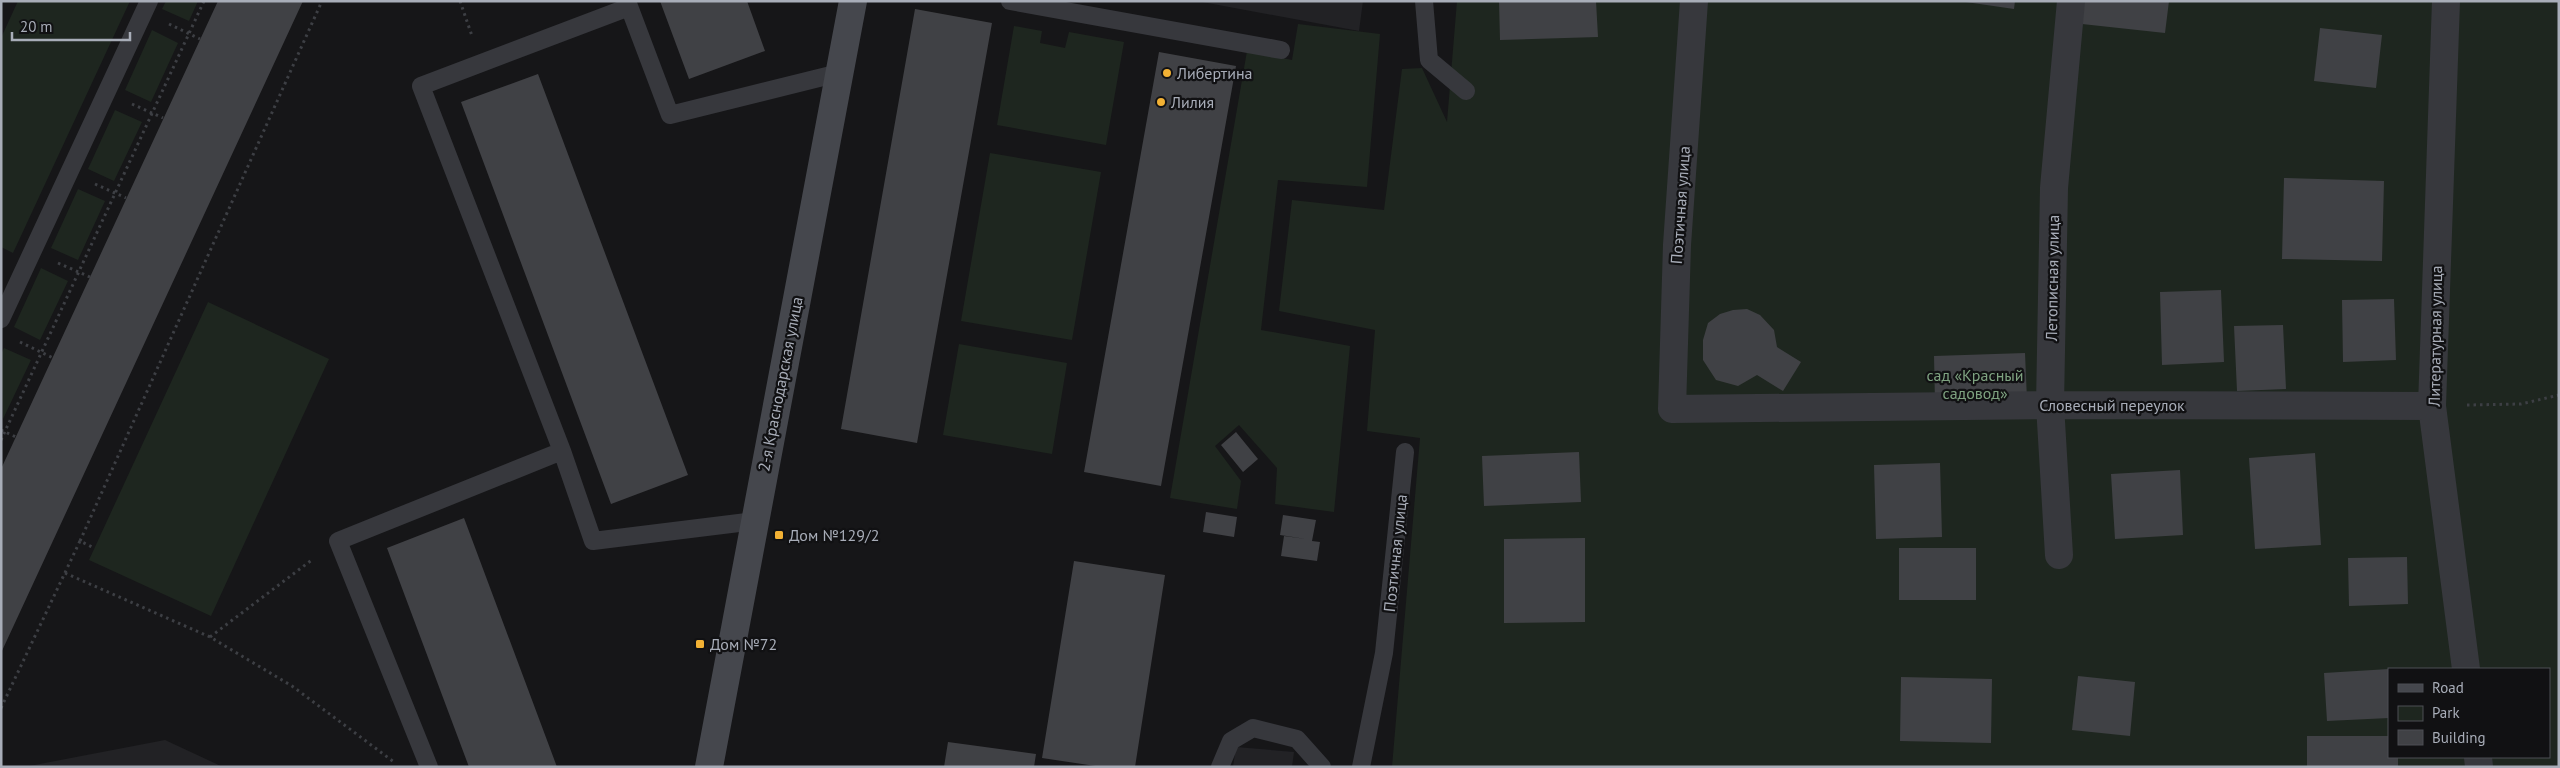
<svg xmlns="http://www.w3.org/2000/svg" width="2560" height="768" viewBox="0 0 2560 768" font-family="'PT Sans',sans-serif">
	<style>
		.built { fill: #222225 }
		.green { fill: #1e261f; fill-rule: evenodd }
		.building { fill: #404145 }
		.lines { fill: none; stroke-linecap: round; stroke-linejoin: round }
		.path { stroke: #3d3f44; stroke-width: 3; stroke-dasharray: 2.5 4; stroke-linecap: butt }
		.lane { stroke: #37383d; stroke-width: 18 }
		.street { stroke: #37383d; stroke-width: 28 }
		.secondary { stroke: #45474d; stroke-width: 28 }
		.poi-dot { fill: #f2b134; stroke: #111113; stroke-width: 2 }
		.labels { text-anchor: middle; stroke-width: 4.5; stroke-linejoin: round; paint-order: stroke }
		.poi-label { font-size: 16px; fill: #a8adb8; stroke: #111113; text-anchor: start }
		.street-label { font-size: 16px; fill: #a8adb8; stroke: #111113 }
		.park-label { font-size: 16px; fill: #7fa381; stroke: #111113 }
	</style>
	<rect width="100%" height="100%" fill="#161618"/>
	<!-- built -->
	<path class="built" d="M1197,1H1363L1359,31Z
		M165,740L223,767H24Z
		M1236,747L1294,752L1292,767H1233Z"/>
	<!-- green -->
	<path class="green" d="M18,1H130L13,253L1,247V38Z
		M166,1H198L189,21L162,9Z
		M1457,1H2559V767H1392L1420,438L1367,431L1375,330L1279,311L1292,200L1384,210L1402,69L1422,68L1447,122ZM2389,669H2549V757H2389Z
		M1298,24L1380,34L1367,187L1278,180L1261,330L1350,346L1334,512L1275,504L1277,468L1239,425L1215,446L1241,481L1237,509L1170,498L1247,51L1292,60Z
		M1014,26L1042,31L1040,43L1065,48L1069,32L1124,42L1106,145L997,125Z
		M152,30L178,43L151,102L125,90Z
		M115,110L142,122L114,181L88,169Z
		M990,153L1101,172L1072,340L961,321Z
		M78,189L105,201L78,260L51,248Z
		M41,268L68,281L40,340L14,327Z
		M208,302L329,359L211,616L89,560Z
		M959,344L1067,363L1052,454L943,435Z
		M4,348L31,360L3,419L1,354Z"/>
	<!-- building -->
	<path class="building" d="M218,1H303L1,653V469Z
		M660,1H747L765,51L689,79Z
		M1499,1H1596L1598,37L1500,40Z
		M1959,1H2015L2014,9Z
		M2084,1H2169L2165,33L2082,24Z
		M915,9L992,23L917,443L841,429Z
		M2320,28L2382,35L2376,88L2314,81Z
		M1159,52L1236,66L1161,486L1084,472Z
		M538,74L688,475L611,504L461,102Z
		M2284,178L2384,181L2382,261L2282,259Z
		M2221,290L2224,362L2162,365L2160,292Z
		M2394,299L2396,360L2343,362L2342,300Z
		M1747,309L1760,315L1774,330L1777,347L1801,362L1783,391L1757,375L1738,386L1716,380L1703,360V340L1708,323L1720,314L1733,310Z
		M2283,325L2286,389L2237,391L2234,326Z
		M2025,353L2027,400L1935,403L1934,356Z
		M1236,432L1258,459L1243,472L1221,445Z
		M1579,452L1581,502L1484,506L1482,456Z
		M2315,453L2321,545L2255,549L2249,458Z
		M1940,463L1942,537L1876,539L1874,465Z
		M2180,470L2183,535L2115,539L2111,474Z
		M1206,512L1237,517L1234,537L1203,532Z
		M1283,515L1316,520L1312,541L1320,542L1317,561L1281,556L1284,536L1306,539L1280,535Z
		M464,518L557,767H469L387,548Z
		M1585,538V622L1504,623V539Z
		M1899,548H1976V600H1899Z
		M2407,557L2408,604L2349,606L2348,558Z
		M1074,561L1165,575L1135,767H1102L1042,758Z
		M2389,669V718L2327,721L2324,673Z
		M2078,676L2135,682L2130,736L2072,730Z
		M1901,677L1992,679L1991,743L1900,741Z
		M2307,736H2389V757H2398V767H2307Z
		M948,742L1036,754L1034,767H944Z"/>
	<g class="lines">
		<!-- path -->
		<path class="path" d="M460,1L472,36
			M169,24L200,39
			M132,104L163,118
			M95,184L126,198
			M58,263L90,277
			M20,342L53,358
			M2467,405L2521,404L2559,395
			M1,430L16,437
			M1,440L204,1
			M80,541L322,1
			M65,573L210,637L292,686L394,762
			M210,637L313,559
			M1,708L80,541L94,548"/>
		<!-- lane -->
		<path class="lane" d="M627,1L670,115L839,73
			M1010,1L1281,50
			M1424,1L1429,60L1466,91
			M629,7L421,86L562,451L593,541L755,521
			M1,319L149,1
			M429,767L338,541L562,451
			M1220,767L1231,741L1253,728L1297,739L1322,767
			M1361,767L1384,653L1405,452"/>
		<!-- street -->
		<path class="street" d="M1694,1L1677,245L1672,409L2050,405L2432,406
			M2446,1L2432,406L2466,669
			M2059,555L2050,405L2054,188L2071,1
			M2478,757L2479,767"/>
		<!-- secondary -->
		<path class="secondary" d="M709,767L853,1"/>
	</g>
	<!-- markers -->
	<g class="poi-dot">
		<circle cx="1167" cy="73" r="5"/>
		<circle cx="1161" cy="102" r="5"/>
		<rect x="774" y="530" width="10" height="10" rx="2.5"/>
		<rect x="695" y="639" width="10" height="10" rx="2.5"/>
	</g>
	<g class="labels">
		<!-- poi labels -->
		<g class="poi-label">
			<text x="1177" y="79">Либертина</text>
			<text x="1171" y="108">Лилия</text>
			<text x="789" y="541">Дом №129/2</text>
			<text x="710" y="650">Дом №72</text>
		</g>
		<!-- street labels -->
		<g class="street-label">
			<text transform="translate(1680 205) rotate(-86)" y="6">Поэтичная улица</text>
			<text transform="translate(2052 278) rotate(-89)" y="6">Летописная улица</text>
			<text transform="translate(2435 336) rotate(-89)" y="6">Литературная улица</text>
			<text transform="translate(780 384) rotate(-79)" y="6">2-я Краснодарская улица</text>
			<text x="2112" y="411">Словесный переулок</text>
			<text transform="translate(1395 553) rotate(-84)" y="6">Поэтичная улица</text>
		</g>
		<!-- park labels -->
		<g class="park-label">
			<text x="1975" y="381">сад «Красный<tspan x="1975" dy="18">садовод»</tspan></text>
		</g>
	</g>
	<!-- border -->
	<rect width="2560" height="768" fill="none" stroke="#a8adb8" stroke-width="5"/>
	<!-- legend -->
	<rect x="2388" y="668" width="162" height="90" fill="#111113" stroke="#4d4f55"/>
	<rect x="2398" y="684" width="25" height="8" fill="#45474d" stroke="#4d4f55"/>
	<text x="2432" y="693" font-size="15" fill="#a8adb8">Road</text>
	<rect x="2398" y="706" width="25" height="15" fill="#1e261f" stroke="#4d4f55"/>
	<text x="2432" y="718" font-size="15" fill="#a8adb8">Park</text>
	<rect x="2398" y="730" width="25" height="15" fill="#404145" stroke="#4d4f55"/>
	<text x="2432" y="743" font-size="15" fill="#a8adb8">Building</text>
	<!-- scale -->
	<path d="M12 32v8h118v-8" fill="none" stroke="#a8adb8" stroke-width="2.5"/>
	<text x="20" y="32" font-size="15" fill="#a8adb8" stroke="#111113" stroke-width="4" paint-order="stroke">20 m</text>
</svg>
